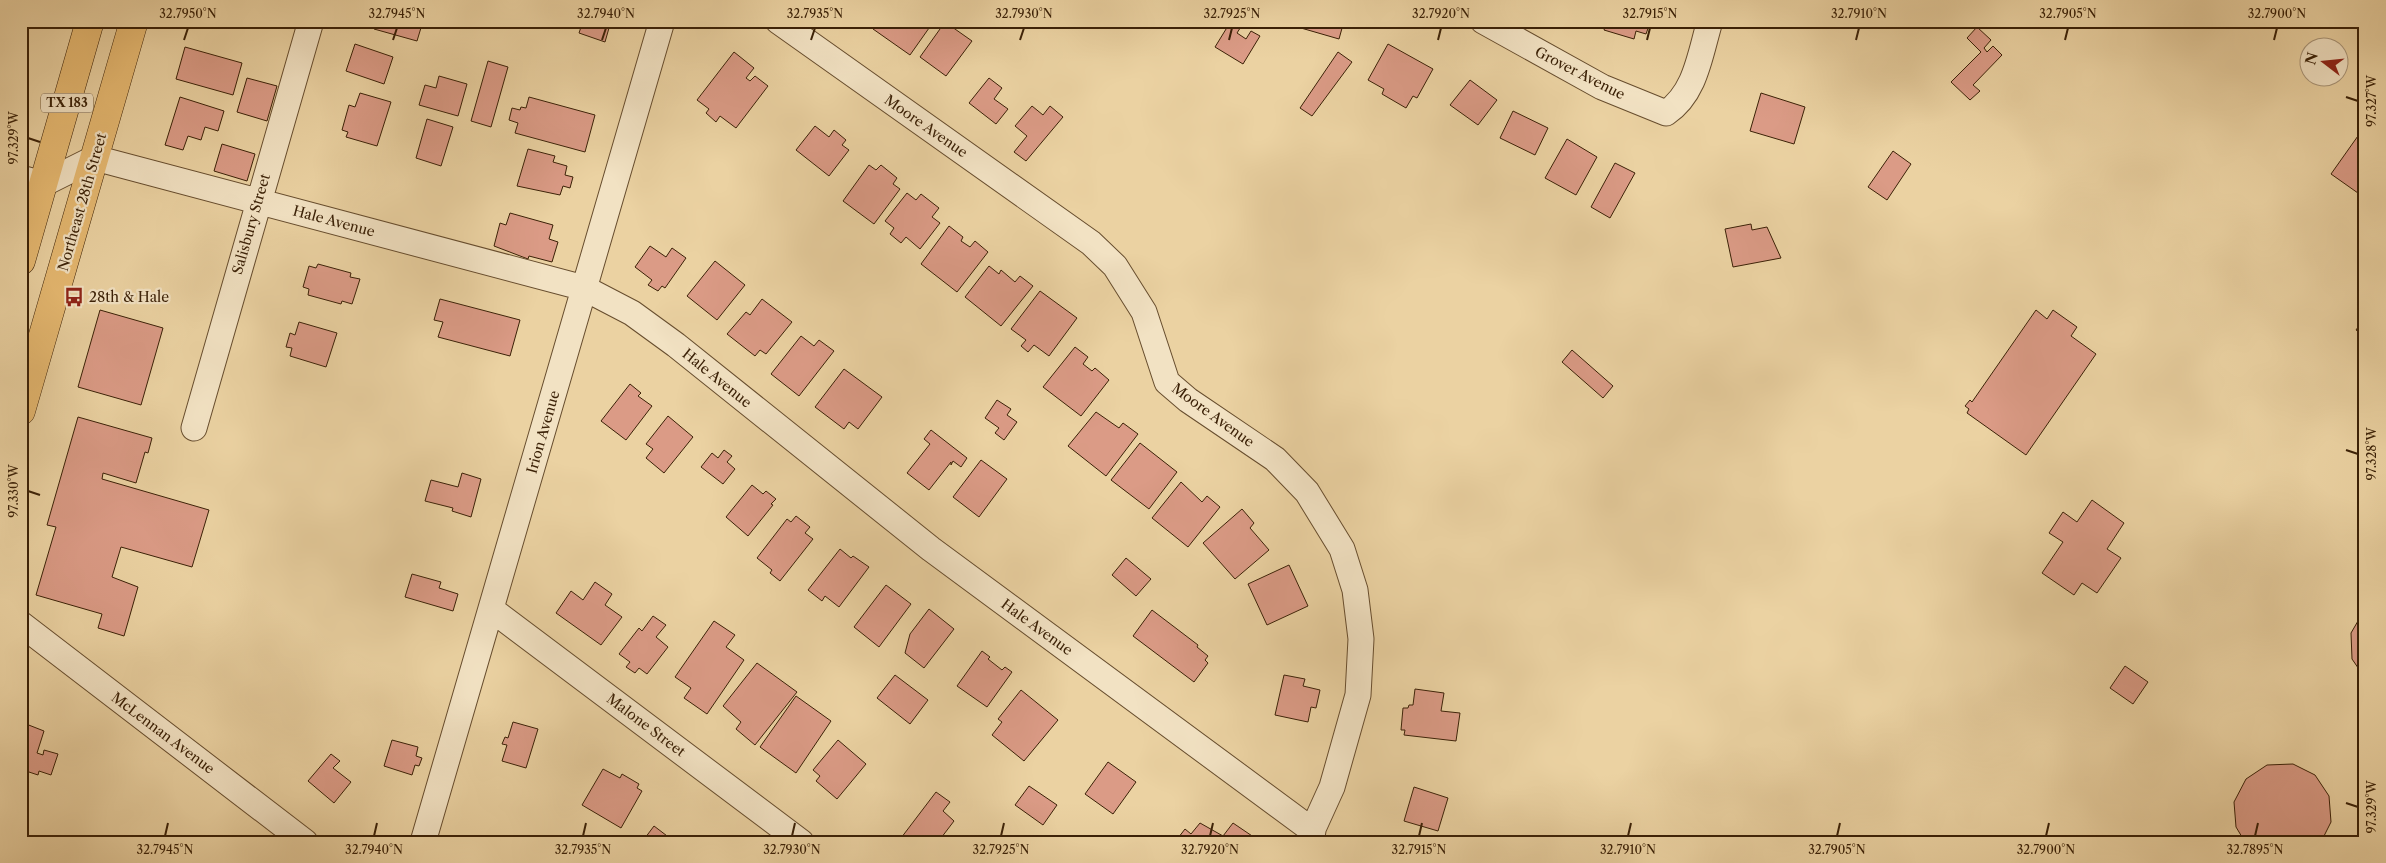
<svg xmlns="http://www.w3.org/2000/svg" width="2386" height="863" viewBox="0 0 2386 863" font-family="'Libre Caslon Text',serif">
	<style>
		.building { fill: #db9b86; stroke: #3b2107 }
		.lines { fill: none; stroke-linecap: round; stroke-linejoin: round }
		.lane-casing { stroke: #674d2e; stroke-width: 14 }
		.street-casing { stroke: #674d2e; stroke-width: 27 }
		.primary-casing { stroke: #3b2107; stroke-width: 29 }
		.lane { stroke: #f2e2c3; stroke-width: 12 }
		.street { stroke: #f2e2c3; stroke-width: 25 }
		.primary { stroke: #e6b971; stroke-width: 28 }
		.ticks { fill: none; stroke: #3b2107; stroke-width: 2 }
		.labels { text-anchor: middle; stroke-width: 4.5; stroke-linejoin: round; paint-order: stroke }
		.shield { fill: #f2e2c3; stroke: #725b3f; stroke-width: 1 }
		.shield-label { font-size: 12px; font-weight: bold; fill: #3b2107 }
		.street-label { font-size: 14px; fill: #3b2107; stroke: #f2e2c3 }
		.poi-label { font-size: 14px; fill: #3b2107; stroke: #f2e2c3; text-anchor: start }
		.neatline { fill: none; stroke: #3b2107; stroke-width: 2 }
		.ticks-label { font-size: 12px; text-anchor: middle; fill: #3b2107 }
	</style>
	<rect width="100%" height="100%" fill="#ebd2a2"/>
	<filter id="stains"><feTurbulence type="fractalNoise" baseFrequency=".004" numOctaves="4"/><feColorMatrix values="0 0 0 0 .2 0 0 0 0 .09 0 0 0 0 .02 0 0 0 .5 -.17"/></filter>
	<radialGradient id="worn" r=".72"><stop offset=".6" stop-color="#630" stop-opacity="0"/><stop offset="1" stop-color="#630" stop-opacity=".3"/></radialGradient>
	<!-- building -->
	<path class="building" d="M377,21H423L417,41L374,29Z
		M583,21H611L605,42L579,33Z
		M878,21H934L910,55L873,29Z
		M1231,21L1242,25L1237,33L1246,39L1251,31L1260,36L1243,64L1215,47Z
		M1303,21H1344L1339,39L1301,28Z
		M1607,21H1669L1667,28L1650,23L1646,34L1636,31L1634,39L1604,30Z
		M945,22L972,41L946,76L920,57Z
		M1977,27L1991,40L1984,48L1987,52L1993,46L2002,55L1973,85L1980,91L1970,100L1951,82L1981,52L1967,38Z
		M355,44L393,57L384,84L346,71Z
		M1388,44L1433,69L1417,98L1413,96L1406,108L1382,94L1384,89L1368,80Z
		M185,47L242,63L233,95L176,79Z
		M734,52L754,68L746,78L750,81L755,76L768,86L736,128L720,116L716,122L706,113L709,109L697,100Z
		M1338,52L1352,62L1312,116L1300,108Z
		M488,61L508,67L491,127L471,121Z
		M439,76L467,84L458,116L419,105L425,85L436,88Z
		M247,78L277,86L267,121L237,112Z
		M989,78L1002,88L994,99L1008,109L996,124L969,103Z
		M1470,80L1497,100L1478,125L1450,105Z
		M360,93L391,102L377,146L346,137L348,132L342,130L349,105L355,107Z
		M1761,93L1805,107L1794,144L1750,131Z
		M180,97L224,111L218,131L205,127L201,140L188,136L183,150L165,145Z
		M529,97L595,115L585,152L515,133L518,123L509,120L512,108L520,110L521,107L526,108Z
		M1032,106L1043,115L1050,106L1063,117L1026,161L1014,152L1027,136L1015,126Z
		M1513,111L1548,128L1535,155L1500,138Z
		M427,119L453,127L441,166L416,158Z
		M815,126L829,137L834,130L846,140L842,145L849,150L829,176L796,150Z
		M2365,126V198L2331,174Z
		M1567,139L1597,157L1576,195L1545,178Z
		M222,144L255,154L247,181L214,171Z
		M528,149L555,156L553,162L567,166L565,175L573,177L570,188L563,186L560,195L517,186Z
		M1893,151L1911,164L1887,200L1868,187Z
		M1615,163L1635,173L1610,218L1591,207Z
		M869,165L876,170L881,165L897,178L893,184L900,189L874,224L843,201Z
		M907,193L916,200L921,194L939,208L932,217L940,223L920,249L906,237L901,243L890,234L894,228L885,221Z
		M510,213L553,225L549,239L558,242L552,262L529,256L528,259L494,246L500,223L506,225Z
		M1751,224L1752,230L1767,227L1781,258L1733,267L1725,229Z
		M949,226L963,237L961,241L970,247L975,241L988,252L957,292L921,264Z
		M650,246L666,257L672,248L686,258L665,288L662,286L658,291L648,285L652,280L635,267Z
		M715,261L745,285L717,320L687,296Z
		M318,264L351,273L350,277L360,279L352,304L342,301L341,304L308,295L309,289L303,287L309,266L316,268Z
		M989,266L999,274L1001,270L1015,282L1020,276L1033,286L1001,326L965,297Z
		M1040,291L1077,318L1049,356L1034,345L1028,352L1021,346L1026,340L1011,329Z
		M440,299L520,320L510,356L438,337L443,322L434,320Z
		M762,299L792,322L766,354L760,350L755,356L727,334L746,312L750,315Z
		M100,310L163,328L141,405L78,387Z
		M2036,310L2047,319L2053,310L2077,327L2071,336L2096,354L2026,455L1967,413L1969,409L1965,406L1970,400L1972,402Z
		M2365,317V336L2356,330Z
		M299,322L337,333L326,367L290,356L292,348L286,347L290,333L295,335Z
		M801,336L814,346L819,340L834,351L799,396L771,374Z
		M1075,347L1088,357L1083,364L1092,371L1095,368L1109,380L1081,416L1043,387Z
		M1572,350L1613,386L1603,398L1562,362Z
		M844,369L882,397L858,429L849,422L844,429L815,407Z
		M630,384L641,393L638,396L652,406L626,440L601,421Z
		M997,400L1011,409L1007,415L1017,422L1004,440L995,433L999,428L985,418Z
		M1096,412L1119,428L1123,423L1138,434L1106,476L1068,446Z
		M668,416L693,437L664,473L646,458L653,449L646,444Z
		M78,417L152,438L148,453L145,452L136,483L103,473L102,479L209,510L192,567L121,547L112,577L138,587L124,636L98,628L102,614L36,595L56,527L47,525Z
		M931,430L967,458L961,467L953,461L951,465V462L929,490L907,473L930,444L924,439Z
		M1140,443L1177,472L1149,509L1111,480Z
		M724,450L732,456L727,462L735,469L723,484L701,467L712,453L718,458Z
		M981,460L1007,479L979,517L953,497Z
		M462,473L481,479L471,517L452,511L453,508L425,501L431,480L458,487Z
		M1181,482L1202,502L1207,496L1220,507L1188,547L1152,518Z
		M752,485L763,494L766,491L776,499L771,504L773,505L748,536L726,517Z
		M2092,500L2124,523L2107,549L2121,558L2097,593L2082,583L2074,595L2042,573L2063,542L2049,533L2063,512L2077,522Z
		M1242,509L1254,523L1250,528L1269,550L1235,579L1203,543Z
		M796,516L810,527L805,533L813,539L780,581L770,573L772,570L757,558L787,519L791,522Z
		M840,549L851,558L853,556L869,567L839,607L825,596L822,601L808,590Z
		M1126,558L1151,579L1136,596L1112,575Z
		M1289,565L1308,606L1267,625L1248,584Z
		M412,574L441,582L439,588L458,594L453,611L405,597Z
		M595,582L612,594L605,605L622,617L601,645L556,613L571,591L583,600Z
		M886,585L911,604L879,647L854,627Z
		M929,609L954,629L924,668L905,653L910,634Z
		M2365,609V678L2352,659L2351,633Z
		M1152,610L1198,645L1197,647L1208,656L1205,660L1208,663L1194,682L1133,636Z
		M653,616L666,625L656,637L668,647L647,674L639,668L635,673L626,667L630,662L619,654L639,628L642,631Z
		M714,621L735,635L726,647L744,660L707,714L684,698L691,688L675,677Z
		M982,651L990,657L988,659L1002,670L1005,667L1012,672L987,707L957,686Z
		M757,663L797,692L755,745L736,729L741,722L723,706Z
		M2125,666L2148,682L2133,704L2110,688Z
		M895,675L928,700L910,724L877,698Z
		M1284,675L1305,679L1303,686L1320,690L1316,708L1311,707L1308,722L1275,715Z
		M1415,689L1444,693L1441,711L1460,713L1456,741L1404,735L1405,730H1401L1403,708H1408L1409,705H1413Z
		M1021,690L1058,720L1024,761L992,735L1002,722L998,719Z
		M796,696L831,721L796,773L760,747Z
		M21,722L44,731L37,753L43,755L44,750L58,754L51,775L39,771L38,775L26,771L21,780Z
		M513,722L538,729L526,768L502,761L507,745L502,744L505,737L508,738Z
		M392,740L418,747L416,756L422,758L419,766L415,765L412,775L384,766Z
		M838,740L866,764L837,799L816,781L820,776L813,770Z
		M331,754L340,761L333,768L351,782L334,803L308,781Z
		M1108,762L1136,782L1113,814L1085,794Z
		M2293,764L2315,775L2329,796L2331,822L2321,842H2245L2236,827L2234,802L2246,779L2267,765Z
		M603,769L620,778L622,774L639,784L637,788L642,791L621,828L582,805Z
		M1029,786L1057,805L1043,825L1015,805Z
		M1414,787L1448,798L1438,831L1404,821Z
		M936,792L950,802L943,811L954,821L938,842H898Z
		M1200,823L1223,836L1233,823L1261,842H1175L1185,829L1191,834Z
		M654,826L675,842H642Z"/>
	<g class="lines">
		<defs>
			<path id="lane" d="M2365,464V465"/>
			<path id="street" d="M778,21L1091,243L1115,266L1144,312L1167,382L1188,400L1275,459L1307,492L1342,549L1355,590L1361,639L1358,695L1332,787L1307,842
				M1483,21L1602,87L1666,113C1696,93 1700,54 1710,21
				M21,178L43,184L95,158L584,288L632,313L676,345L931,549L1313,831
				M194,428L311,21
				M491,609L801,842
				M21,624L305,842
				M423,842L662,21"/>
			<path id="primary" d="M21,261L90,21
				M21,411L134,21"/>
		</defs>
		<!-- lane casing -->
		<use href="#lane" class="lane-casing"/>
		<!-- street casing -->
		<use href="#street" class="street-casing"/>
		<!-- primary casing -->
		<use href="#primary" class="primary-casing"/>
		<!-- lane -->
		<use href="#lane" class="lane"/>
		<!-- street -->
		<use href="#street" class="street"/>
		<!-- primary -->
		<use href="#primary" class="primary"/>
	</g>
	<!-- ticks -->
	<path class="ticks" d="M184,40L188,28M393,40L397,28M602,40L606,28M811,40L815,28M1020,40L1024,28M1229,40L1232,28M1438,40L1441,28M1647,40L1650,28M1856,40L1859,28M2065,40L2068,28M2274,40L2277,28M2346,97L2358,101M28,138L40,142M2346,450L2358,454M28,491L40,495M2346,803L2358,807M165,836L168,823M374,836L377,823M583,836L586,823M792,836L795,823M1001,836L1004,823M1210,836L1213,823M1419,836L1422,823M1628,836L1631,823M1837,836L1840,823M2046,836L2049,823M2255,836L2258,823"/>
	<!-- icons -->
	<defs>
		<symbol id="bus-bare" viewBox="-9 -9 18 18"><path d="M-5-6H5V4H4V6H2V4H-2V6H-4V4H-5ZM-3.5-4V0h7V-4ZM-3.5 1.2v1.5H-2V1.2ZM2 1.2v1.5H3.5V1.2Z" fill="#8f2418" stroke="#f2e2c3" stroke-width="2.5" paint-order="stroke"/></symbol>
	</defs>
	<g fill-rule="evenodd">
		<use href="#bus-bare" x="60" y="283" width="28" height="28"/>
	</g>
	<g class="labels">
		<!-- shield labels -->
		<rect class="shield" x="41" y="93.5" width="52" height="19" rx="4"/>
		<g class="shield-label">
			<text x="67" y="107">TX 183</text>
		</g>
		<!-- street labels -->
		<g class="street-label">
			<text transform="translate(1580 73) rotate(27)" y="5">Grover Avenue</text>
			<text transform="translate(926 126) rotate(35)" y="5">Moore Avenue</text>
			<text transform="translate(82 202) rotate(-74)" y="5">Northeast 28th Street</text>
			<text transform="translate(334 221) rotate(15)" y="5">Hale Avenue</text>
			<text transform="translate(251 224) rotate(-74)" y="5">Salisbury Street</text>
			<text transform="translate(717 378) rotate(39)" y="5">Hale Avenue</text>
			<text transform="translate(1213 415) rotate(36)" y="5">Moore Avenue</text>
			<text transform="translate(543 432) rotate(-74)" y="5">Irion Avenue</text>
			<text transform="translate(1037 627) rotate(36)" y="5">Hale Avenue</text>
			<text transform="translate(646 725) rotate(37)" y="5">Malone Street</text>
			<text transform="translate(163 733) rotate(37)" y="5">McLennan Avenue</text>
		</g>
		<!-- poi labels -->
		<g class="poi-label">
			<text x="89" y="302">28th &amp; Hale</text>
		</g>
	</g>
	<!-- margin -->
	<rect width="2386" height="863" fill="none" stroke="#ebd2a2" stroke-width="55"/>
	<!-- north arrow -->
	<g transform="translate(2324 62) rotate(286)"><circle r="24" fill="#f2e2c3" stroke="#a99578"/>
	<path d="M0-4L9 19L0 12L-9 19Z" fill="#8f2418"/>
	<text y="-8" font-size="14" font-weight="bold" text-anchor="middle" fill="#3b2107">N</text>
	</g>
	<rect x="28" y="28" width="2330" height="808" class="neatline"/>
	<g class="ticks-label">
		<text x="188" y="18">32.7950°N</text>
		<text x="397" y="18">32.7945°N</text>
		<text x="606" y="18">32.7940°N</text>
		<text x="815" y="18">32.7935°N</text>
		<text x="1024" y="18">32.7930°N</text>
		<text x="1232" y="18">32.7925°N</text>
		<text x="1441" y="18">32.7920°N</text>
		<text x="1650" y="18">32.7915°N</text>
		<text x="1859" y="18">32.7910°N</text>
		<text x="2068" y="18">32.7905°N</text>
		<text x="2277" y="18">32.7900°N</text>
		<text transform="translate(2372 101) rotate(-90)" y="4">97.327°W</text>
		<text transform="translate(14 138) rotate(-90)" y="4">97.329°W</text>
		<text transform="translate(2372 454) rotate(-90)" y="4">97.328°W</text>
		<text transform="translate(14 491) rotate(-90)" y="4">97.330°W</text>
		<text transform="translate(2372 807) rotate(-90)" y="4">97.329°W</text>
		<text x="165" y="854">32.7945°N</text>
		<text x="374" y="854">32.7940°N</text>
		<text x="583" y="854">32.7935°N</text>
		<text x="792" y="854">32.7930°N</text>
		<text x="1001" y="854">32.7925°N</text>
		<text x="1210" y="854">32.7920°N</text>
		<text x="1419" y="854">32.7915°N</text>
		<text x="1628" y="854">32.7910°N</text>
		<text x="1837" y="854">32.7905°N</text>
		<text x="2046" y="854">32.7900°N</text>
		<text x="2255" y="854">32.7895°N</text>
	</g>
	<rect width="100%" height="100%" filter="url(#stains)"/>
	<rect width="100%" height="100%" fill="url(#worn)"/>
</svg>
